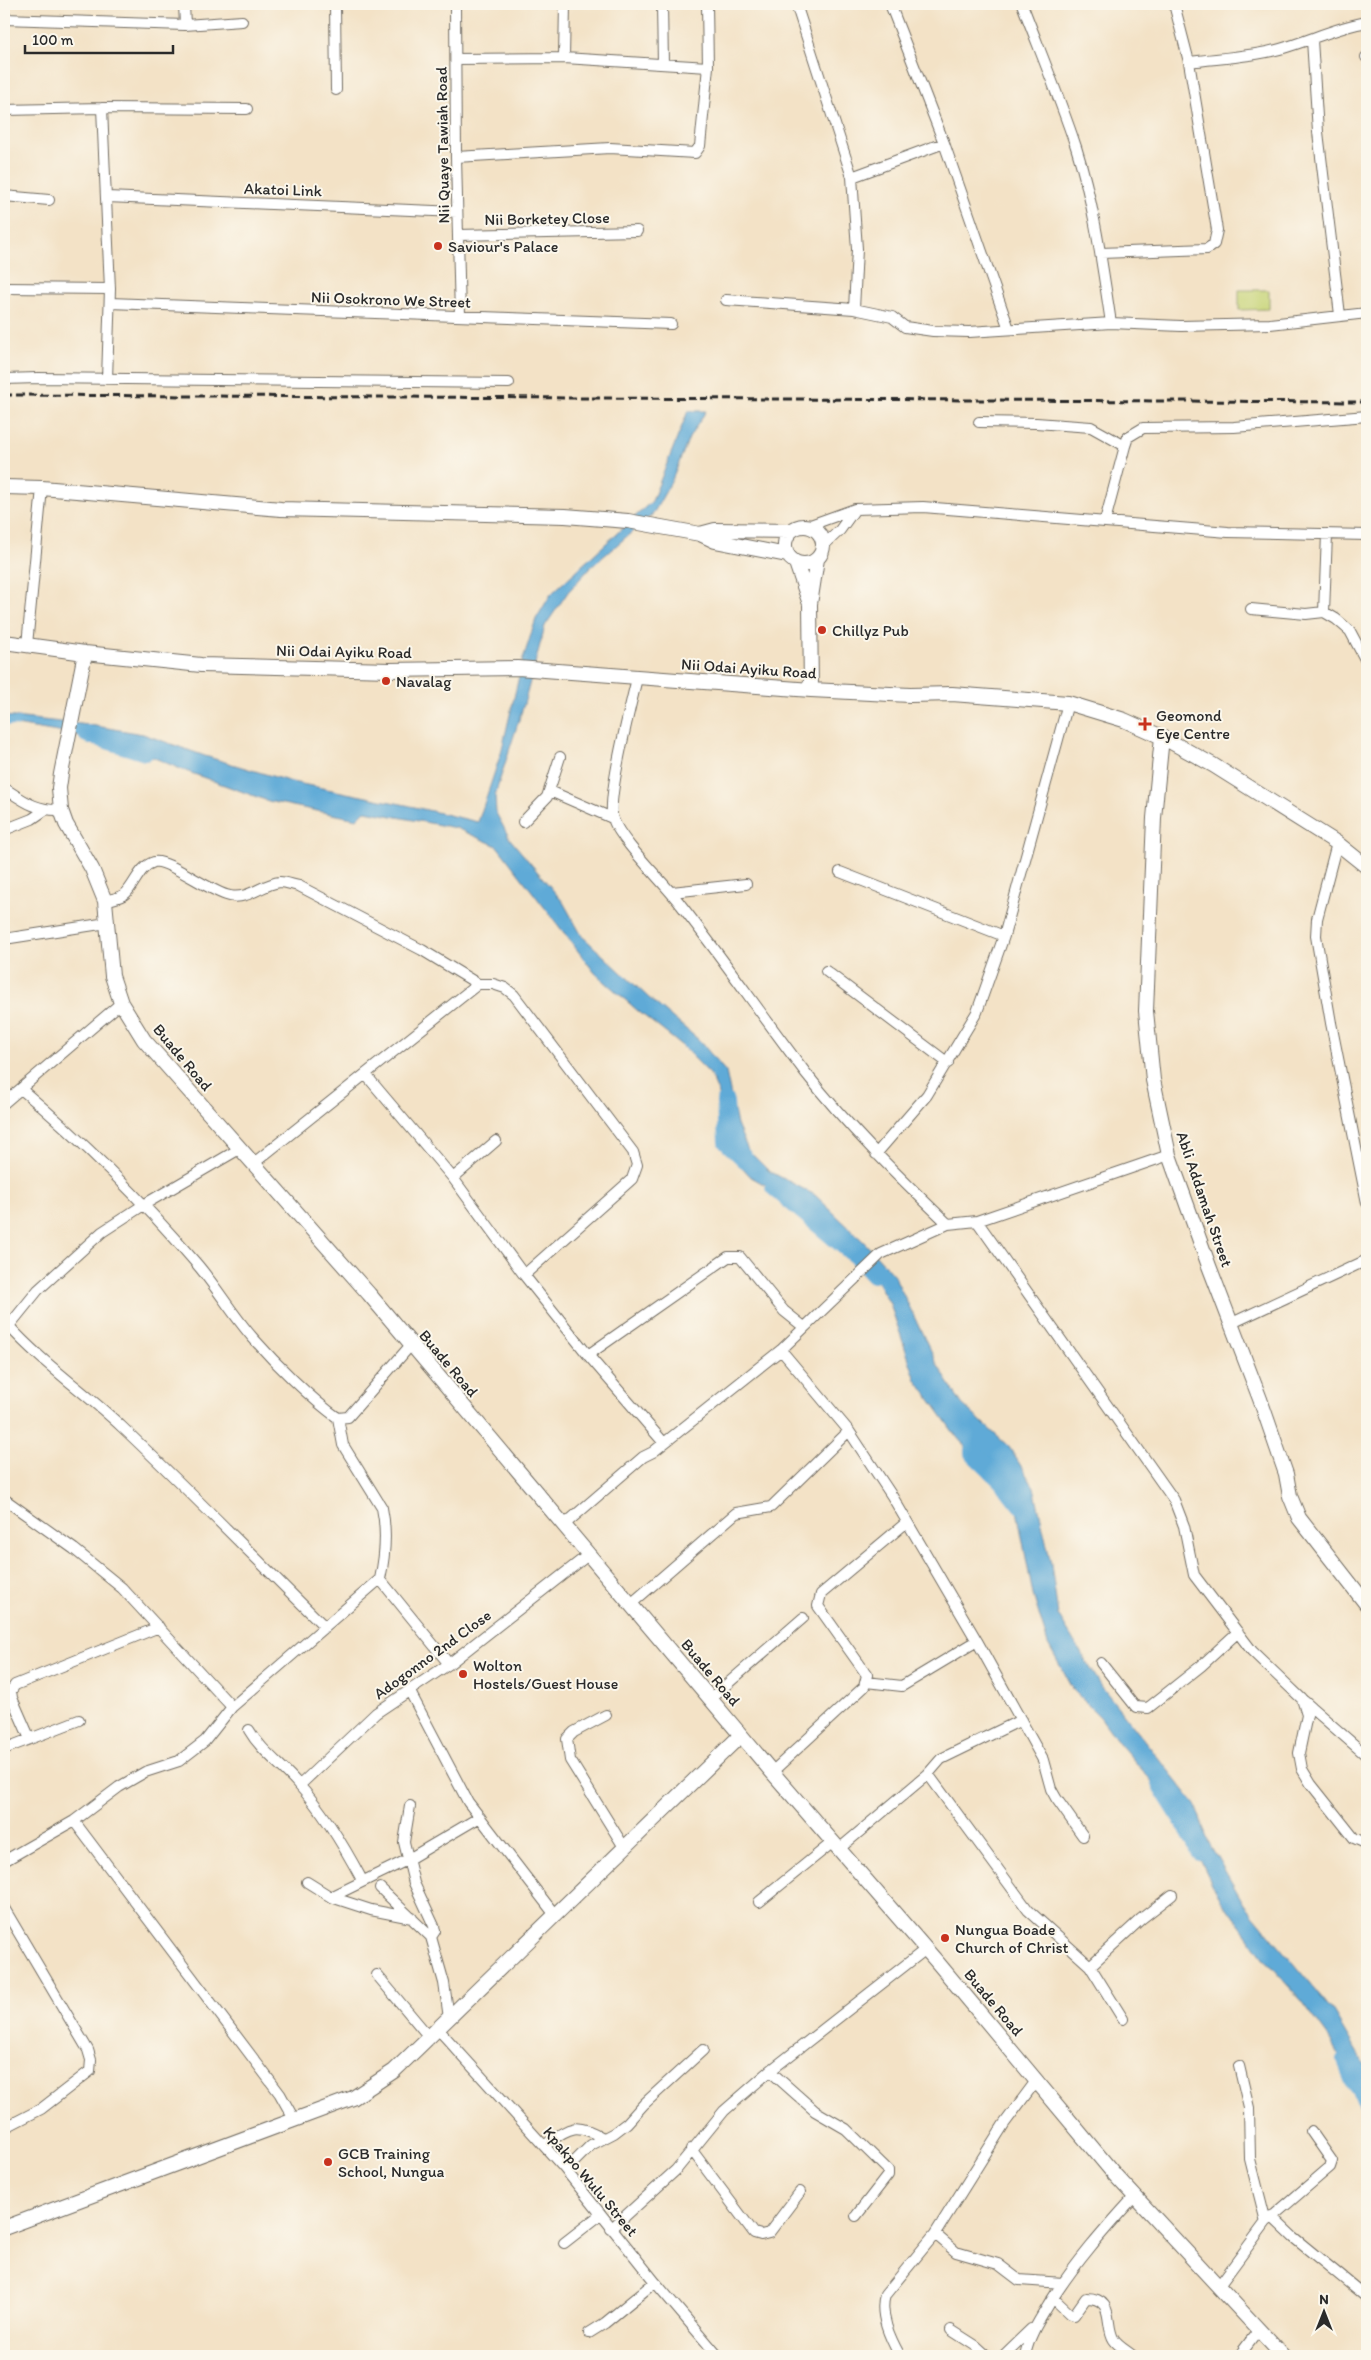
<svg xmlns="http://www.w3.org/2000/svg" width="1371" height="2360" viewBox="0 0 1371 2360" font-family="Itim,sans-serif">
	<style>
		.green { fill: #c6d375; stroke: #787f50 }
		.water { fill: #5eaad7; stroke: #446a81 }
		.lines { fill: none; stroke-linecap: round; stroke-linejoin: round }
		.stream { stroke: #5eaad7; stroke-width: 3 }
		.river { stroke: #5eaad7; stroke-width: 18 }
		.street-casing { stroke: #716b61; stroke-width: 12 }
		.secondary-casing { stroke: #716b61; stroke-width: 16 }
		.street { stroke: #fff; stroke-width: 10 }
		.secondary { stroke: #fff; stroke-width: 14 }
		.rail { stroke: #2b2b2b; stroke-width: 3; stroke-dasharray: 8 4; stroke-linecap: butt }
		.poi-dot { fill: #c8321e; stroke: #fbf7ec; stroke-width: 2 }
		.labels { text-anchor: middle; stroke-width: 4; stroke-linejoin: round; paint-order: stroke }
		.street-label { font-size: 16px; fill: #2b2b2b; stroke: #fbf7ec }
		.poi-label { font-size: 16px; fill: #2b2b2b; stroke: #fbf7ec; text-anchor: start }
	</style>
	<rect width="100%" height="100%" fill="#fbf7ec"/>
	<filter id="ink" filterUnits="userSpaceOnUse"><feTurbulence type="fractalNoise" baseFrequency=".02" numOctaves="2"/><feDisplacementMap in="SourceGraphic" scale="10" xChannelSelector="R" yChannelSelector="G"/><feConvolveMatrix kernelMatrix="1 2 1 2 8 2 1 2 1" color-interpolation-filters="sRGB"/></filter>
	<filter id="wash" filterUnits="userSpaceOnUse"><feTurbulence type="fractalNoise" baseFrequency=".0096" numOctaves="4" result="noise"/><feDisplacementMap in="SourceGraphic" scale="20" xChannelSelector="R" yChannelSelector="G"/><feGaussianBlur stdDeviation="1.12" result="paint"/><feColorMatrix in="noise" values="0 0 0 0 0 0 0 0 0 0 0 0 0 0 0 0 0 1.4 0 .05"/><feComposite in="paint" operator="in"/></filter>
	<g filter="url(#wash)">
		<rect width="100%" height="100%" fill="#f3e2c6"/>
		<!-- green -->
		<path class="green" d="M1239,290H1269V309L1239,310Z"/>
		<!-- water -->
		<path class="water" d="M688,411H706L689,438L672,480L653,514L590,568L568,592L545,626L524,704L495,795L496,813L510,839L563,902L582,936L649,998L699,1040L726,1072L737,1125L748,1150L769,1171L815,1195L865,1243L894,1275L938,1366L962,1404L1009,1447L1034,1487L1051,1564L1058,1615L1102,1687L1195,1804L1209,1843L1244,1904L1332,2010L1367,2069V2103L1332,2042L1302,2001L1264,1959L1217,1894L1197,1853L1183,1813L1168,1800L1119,1743L1101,1718L1074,1691L1048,1644L1033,1595L1016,1505L1003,1477L978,1461L956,1436L916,1380L890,1304L876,1280L851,1248L819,1215L751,1177L733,1157L721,1099L710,1074L681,1045L638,1011L595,973L497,846L456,828L365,811L357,819L268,801L183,770L117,742L4,723V716L90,725L143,734L205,756L292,782L406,805L478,822L501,753L523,659L536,619L551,594L652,501Z"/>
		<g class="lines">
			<!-- stream -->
			<path class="stream" d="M4,724L18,725"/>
			<!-- river -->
			<path class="river" d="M87,734L145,752
				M725,1102L727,1142L746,1160
				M774,1187L861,1260L873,1274
				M973,1453L1001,1480L1021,1505
				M1160,1784L1187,1827L1200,1852
				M1346,2061L1355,2083L1367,2101"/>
		</g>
	</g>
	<g filter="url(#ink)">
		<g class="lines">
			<defs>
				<path id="street" d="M184,4L185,25
					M335,4L336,90
					M455,4L456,157L460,316
					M662,4L663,64
					M796,4L852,177L857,249L854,309
					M890,4L944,143L1009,329
					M1022,4C1040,51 1060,99 1076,147C1094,204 1102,264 1111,323
					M4,19L185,25L242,21
					M1312,40L1318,132L1340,315
					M1366,57H1367
					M564,58L565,4
					M456,59L564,58L708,67
					M1189,62C1220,58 1250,57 1280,49C1309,41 1337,27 1367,22
					M102,108L110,289L107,379
					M4,110L102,108L247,109
					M456,157L610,148L695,153L700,146L708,67L707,4
					M852,177L944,143
					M4,196L49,200
					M107,197L457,212
					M458,235L637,231
					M1101,253L1207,249L1214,244L1217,230L1189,62L1174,4
					M4,288L110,289
					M726,300L854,309L892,317L905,327L933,331L969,332L1111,323L1181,326L1270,324L1367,313
					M110,303L671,324
					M4,379L38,378L509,383
					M979,422L1036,423L1091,427L1125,446
					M1105,521L1125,446L1128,437L1143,428L1234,427L1367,416
					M805,527L855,509L923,507L1228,532L1367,535
					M823,546L840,530L855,509
					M1251,609L1306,614L1324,612L1336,619L1350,631L1367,663
					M1324,612L1327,534
					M27,645L42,488
					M637,678C631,704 606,800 613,819C622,843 664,882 681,905C724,960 763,1017 805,1072C848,1127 898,1176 948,1224
					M4,788C24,801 36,811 61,810
					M550,791L612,818
					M523,822L547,797L560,757
					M4,830L32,819L45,810
					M1337,843L1317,919L1316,936L1331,1023L1367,1203
					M840,872L1004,936
					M672,892L746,884
					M105,901C111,899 121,898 126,893C135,884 140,866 154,862C167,858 211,893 230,896C248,900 262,884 280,882C286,882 293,885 299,886L422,950L478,984H493L505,988L514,995L633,1152L637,1165L632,1179L524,1275
					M4,939L107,923
					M826,971L948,1063
					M366,1075L453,1178L524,1275L588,1355L664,1443
					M4,1103L121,1003
					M876,1154L927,1095L977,1012L1004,936L1068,703
					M254,1163L478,984
					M453,1178L496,1141
					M977,1221L1174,1500L1184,1526L1194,1575L1252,1651L1302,1699L1307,1715L1299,1753L1302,1769L1311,1784L1354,1838L1363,1842L1367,1841
					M1232,1323L1367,1260
					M8,1325C42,1363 85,1392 122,1427C191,1492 257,1560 325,1627
					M4,1332L38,1290L102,1232L145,1204L241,1148
					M781,1350L849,1431L892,1496L977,1641L1043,1760L1051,1789L1056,1798L1083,1836
					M588,1355L728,1257H740L784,1311L804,1327
					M338,1418L348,1417L410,1346
					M4,1499L74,1549L122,1588L232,1707
					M564,1525L643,1457L653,1452L781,1350L881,1254L948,1224L977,1221L1169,1155
					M380,1579L449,1664
					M631,1604L736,1513L771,1507L849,1431
					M1101,1663L1136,1707L1148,1708L1201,1666L1238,1632
					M866,1682L902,1686L977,1641
					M409,1690L468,1802L555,1915
					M710,1699L803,1618
					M1304,1701L1367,1756
					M606,1715L574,1732L567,1739L570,1760L624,1847
					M249,1730C261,1751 282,1765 298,1784C324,1812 344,1846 362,1880
					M30,1739L12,1698L11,1691L15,1685L159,1627
					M4,1749L79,1720
					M772,1772L864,1687L867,1675L818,1606L821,1594L907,1522
					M928,1774L1028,1910L1090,1966L1123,2019
					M300,1785L376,1713L449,1664L588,1555
					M410,1806L404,1842L414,1883L434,1926L435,1931L431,1937
					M74,1821L280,2094L295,2121
					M839,1849L928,1774L941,1759L1021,1720
					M4,1861L74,1821L119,1787L145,1772L179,1761L205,1741L232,1707L380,1579C385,1556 387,1531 382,1508L343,1445L338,1418C311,1399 275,1363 253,1338C232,1314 216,1286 196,1263C142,1200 84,1142 21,1089
					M307,1882L331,1897L407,1860L480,1817
					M380,1888L431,1937L444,1983L449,2018
					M331,1897L371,1910L412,1918
					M759,1902L833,1842
					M4,1908L88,2050L91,2060L90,2071L41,2109L4,2128
					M1090,1966L1141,1919L1172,1895
					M377,1975L430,2038
					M438,2029L564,2168L655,2282L718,2356
					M1239,2066L1249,2108L1250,2159L1266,2222
					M770,2071L815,2111L846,2129L888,2170V2175L856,2216
					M544,2146C569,2128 574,2121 603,2138
					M691,2149L754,2233L761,2235L769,2233L800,2192
					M564,2168L575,2161L591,2145L614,2133L627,2123L644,2104L703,2050
					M1271,2216L1293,2237L1365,2296
					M611,2229L676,2170L724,2111L770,2071L926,1949
					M935,2234L956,2252L998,2264L1019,2280L1063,2283
					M564,2243L600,2215
					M1218,2287L1266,2222L1330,2167L1332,2161L1311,2131
					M1053,2298L1070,2314L1074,2315L1086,2298C1116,2298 1104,2325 1114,2340C1118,2346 1127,2351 1133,2356
					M951,2330L976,2346L987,2356
					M589,2333L605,2323L655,2282
					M900,2356C890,2338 879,2315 885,2295L935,2234L1004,2124L1036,2081
					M1003,2356L1031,2329
					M1025,2356C1029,2335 1040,2319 1051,2301C1075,2263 1104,2230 1135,2196
					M1239,2356L1258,2331"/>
				<path id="secondary" d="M4,487L42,488L281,509L565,516L628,521L700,534L715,541L787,555
					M785 545a19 19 0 1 1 38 0a19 19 0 1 1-38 0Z
					M700,534L715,530L791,531
					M796,563L810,604
					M4,642L85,653L201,665L390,670L518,668L811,690L910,695L952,694L1068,703L1124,720L1162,737L1213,765L1337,843L1367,867
					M85,653L61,774L59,788L61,810L66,824L92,869L105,901L112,976L121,1003L144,1040L369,1294L772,1772L938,1963L1115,2175L1283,2356
					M811,690L810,604L817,559
					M1162,737L1154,818L1146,1011L1153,1080L1169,1155L1209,1266L1260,1399L1286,1474L1290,1496L1299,1518L1367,1605
					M4,2228L353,2098L394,2071L741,1735"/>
			</defs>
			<!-- street casing -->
			<use href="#street" class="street-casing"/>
			<!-- secondary casing -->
			<use href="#secondary" class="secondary-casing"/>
			<!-- street -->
			<use href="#street" class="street"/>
			<!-- secondary -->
			<use href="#secondary" class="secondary"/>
			<!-- rail -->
			<path class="rail" d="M4,395L1367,402"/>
		</g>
	</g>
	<!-- markers -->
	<g class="poi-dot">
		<circle cx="438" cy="246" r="5"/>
		<circle cx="822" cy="630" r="5"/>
		<circle cx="386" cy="681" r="5"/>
		<path d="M1142.5 716.5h5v5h5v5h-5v5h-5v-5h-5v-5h5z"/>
		<circle cx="463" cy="1674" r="5"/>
		<circle cx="945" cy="1938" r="5"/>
		<circle cx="328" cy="2162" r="5"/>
	</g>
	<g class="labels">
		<!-- street labels -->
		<g class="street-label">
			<text transform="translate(442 145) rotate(-91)" y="6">Nii Quaye Tawiah Road</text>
			<text transform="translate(283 189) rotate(2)" y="6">Akatoi Link</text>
			<text transform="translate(547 218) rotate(-1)" y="6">Nii Borketey Close</text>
			<text transform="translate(391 299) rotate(2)" y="6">Nii Osokrono We Street</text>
			<text transform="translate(344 651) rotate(1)" y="6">Nii Odai Ayiku Road</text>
			<text transform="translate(749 668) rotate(4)" y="6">Nii Odai Ayiku Road</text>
			<text transform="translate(183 1057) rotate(50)" y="6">Buade Road</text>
			<text transform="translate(1205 1199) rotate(71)" y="6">Abli Addamah Street</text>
			<text transform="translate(449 1363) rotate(50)" y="6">Buade Road</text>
			<text transform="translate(432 1654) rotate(-36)" y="6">Adogonno 2nd Close</text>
			<text transform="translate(711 1672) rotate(50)" y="6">Buade Road</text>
			<text transform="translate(994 2002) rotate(50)" y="6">Buade Road</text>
			<text transform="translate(591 2181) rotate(50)" y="6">Kpakpo Wulu Street</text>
		</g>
		<!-- poi labels -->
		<g class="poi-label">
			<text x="448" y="252">Saviour's Palace</text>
			<text x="832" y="636">Chillyz Pub</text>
			<text x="396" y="687">Navalag</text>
			<text x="1156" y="721">Geomond<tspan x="1156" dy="18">Eye Centre</tspan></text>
			<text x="473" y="1671">Wolton<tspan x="473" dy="18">Hostels/Guest House</tspan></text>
			<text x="955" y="1935">Nungua Boade<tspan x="955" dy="18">Church of Christ</tspan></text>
			<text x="338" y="2159">GCB Training<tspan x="338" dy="18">School, Nungua</tspan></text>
		</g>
	</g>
	<!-- margin -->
	<rect width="1371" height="2360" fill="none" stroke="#fbf7ec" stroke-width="20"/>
	<!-- north arrow -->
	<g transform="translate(1324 2312)" stroke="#fbf7ec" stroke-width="4" paint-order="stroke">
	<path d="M0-4L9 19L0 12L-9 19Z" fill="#2b2b2b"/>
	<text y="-8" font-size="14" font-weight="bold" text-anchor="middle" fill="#2b2b2b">N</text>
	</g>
	<!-- scale -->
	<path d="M25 45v8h148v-8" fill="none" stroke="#2b2b2b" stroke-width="2.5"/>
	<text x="32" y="45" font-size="15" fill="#2b2b2b" stroke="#fbf7ec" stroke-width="4" paint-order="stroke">100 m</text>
</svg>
